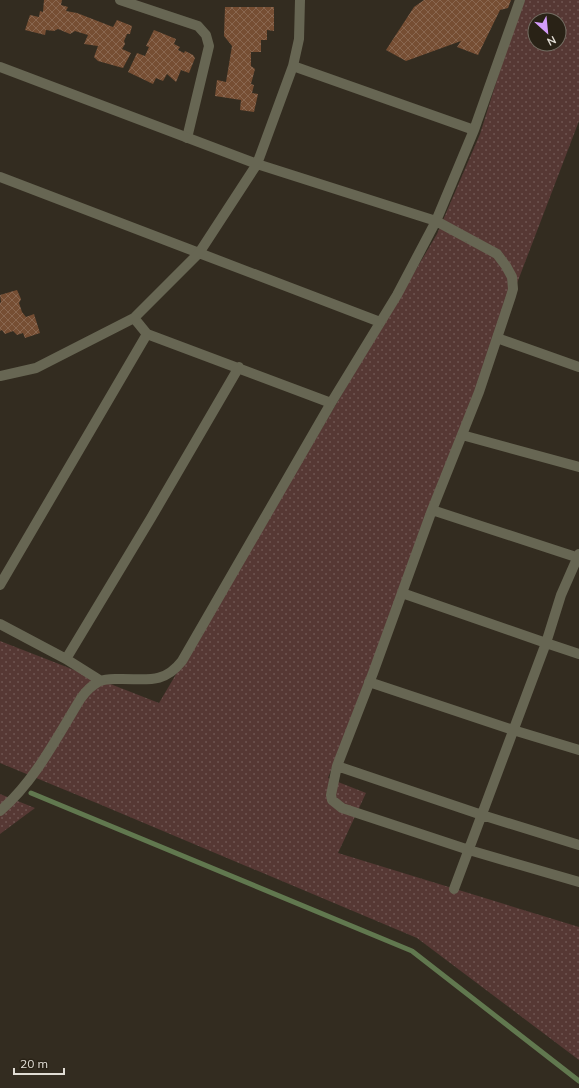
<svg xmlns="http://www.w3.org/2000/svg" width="579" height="1088" viewBox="0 0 579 1088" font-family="Mulish,sans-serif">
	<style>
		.green { fill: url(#green-dots); fill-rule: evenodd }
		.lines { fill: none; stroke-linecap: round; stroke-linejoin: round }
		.stream { stroke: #61784f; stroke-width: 5 }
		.building { fill: url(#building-cross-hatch) }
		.lane { stroke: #676653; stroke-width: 10 }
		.street { stroke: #676653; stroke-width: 10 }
	</style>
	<defs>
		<pattern id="green-dots" width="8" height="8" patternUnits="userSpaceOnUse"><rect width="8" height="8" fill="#563834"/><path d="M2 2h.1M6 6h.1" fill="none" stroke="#6e5450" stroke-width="1.8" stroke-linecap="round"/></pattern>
		<pattern id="building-cross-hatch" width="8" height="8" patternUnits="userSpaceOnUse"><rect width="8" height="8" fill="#764e33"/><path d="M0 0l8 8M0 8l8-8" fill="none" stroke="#896750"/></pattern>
	</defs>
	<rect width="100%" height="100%" fill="#332c20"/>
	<!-- green -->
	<path class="green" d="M522,0H579V121L328,778L366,793L338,853L579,927V1060L417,938L99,804L0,763V641L159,703L437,234L480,134ZM535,20H559V44H535Z
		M0,794L35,808L0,834Z"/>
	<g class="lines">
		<!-- stream -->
		<path class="stream" d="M31,793L412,951L579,1081"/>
	</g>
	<!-- building -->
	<path class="building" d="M44,0H62L61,5L68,7L66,11L77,13L113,27L117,20L132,26L130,34H127L124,41L125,44L122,49L131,53L123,68L98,61L94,57L98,46L84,44L88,35L75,31L70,34L58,29L54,31L46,30L45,35L25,30L30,15L39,17L40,11L43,12Z
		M424,0H511L508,8L500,10L478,55L457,47L461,41L406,61L386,50L414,7Z
		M225,7H274V31L267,30V40H261V52H251V66L255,69L251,84L254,85L252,93L258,94L254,112L240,110L241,100L215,96L217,80L226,82L232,46L224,36Z
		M154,30L176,39L174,44L180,47L178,50L184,53L185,51L193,55L195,58L189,73L181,70L176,82L167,74L163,81L156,78L153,84L128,72L137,53L145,56L149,47L146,46Z
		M17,290L21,299L19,303L22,312L26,317L34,314L40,333L25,338L23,333L17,335L13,331L5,334L2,330L0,331V303L1,302L0,295Z"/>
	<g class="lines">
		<!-- lane -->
		<path class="lane" d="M120,0L198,26L206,35L209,46L187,138
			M0,177L199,253"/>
		<!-- street -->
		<path class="street" d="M293,66L474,130
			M0,67L257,164L436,221L497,254L506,266L512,277L513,289L511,296L479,392L432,510L373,673L337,766L331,795L332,800L342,808L469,850L579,882
			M199,253L380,322
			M134,318L147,334L331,403
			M497,338L579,367
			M0,376L36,368L134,318L199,253L257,164L293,66L299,39L300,0
			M462,435L579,467
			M432,510L579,558
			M0,585L147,334
			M402,593L546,643L579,654
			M0,624L66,659L101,681
			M66,659L151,518L239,367
			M369,682L513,730L579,750
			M337,766L482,815L579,845
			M0,811C35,781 57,737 81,698C86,691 92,685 100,681C107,678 114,679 122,679C147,679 164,684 182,661L331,403L397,295L436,221L474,130L520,0
			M454,889L546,643L561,595L579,554"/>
	</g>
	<!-- north arrow -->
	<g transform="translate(547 32) rotate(153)"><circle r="19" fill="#292216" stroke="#736d62"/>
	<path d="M0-3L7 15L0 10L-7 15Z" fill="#d49cfb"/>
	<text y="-6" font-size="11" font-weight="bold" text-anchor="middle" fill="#e1ddd5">N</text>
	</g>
	<!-- scale -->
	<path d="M14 1068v6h50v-6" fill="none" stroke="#e1ddd5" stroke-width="2"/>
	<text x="20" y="1068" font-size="12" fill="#e1ddd5" stroke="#292216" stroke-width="3" paint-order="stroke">20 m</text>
</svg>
